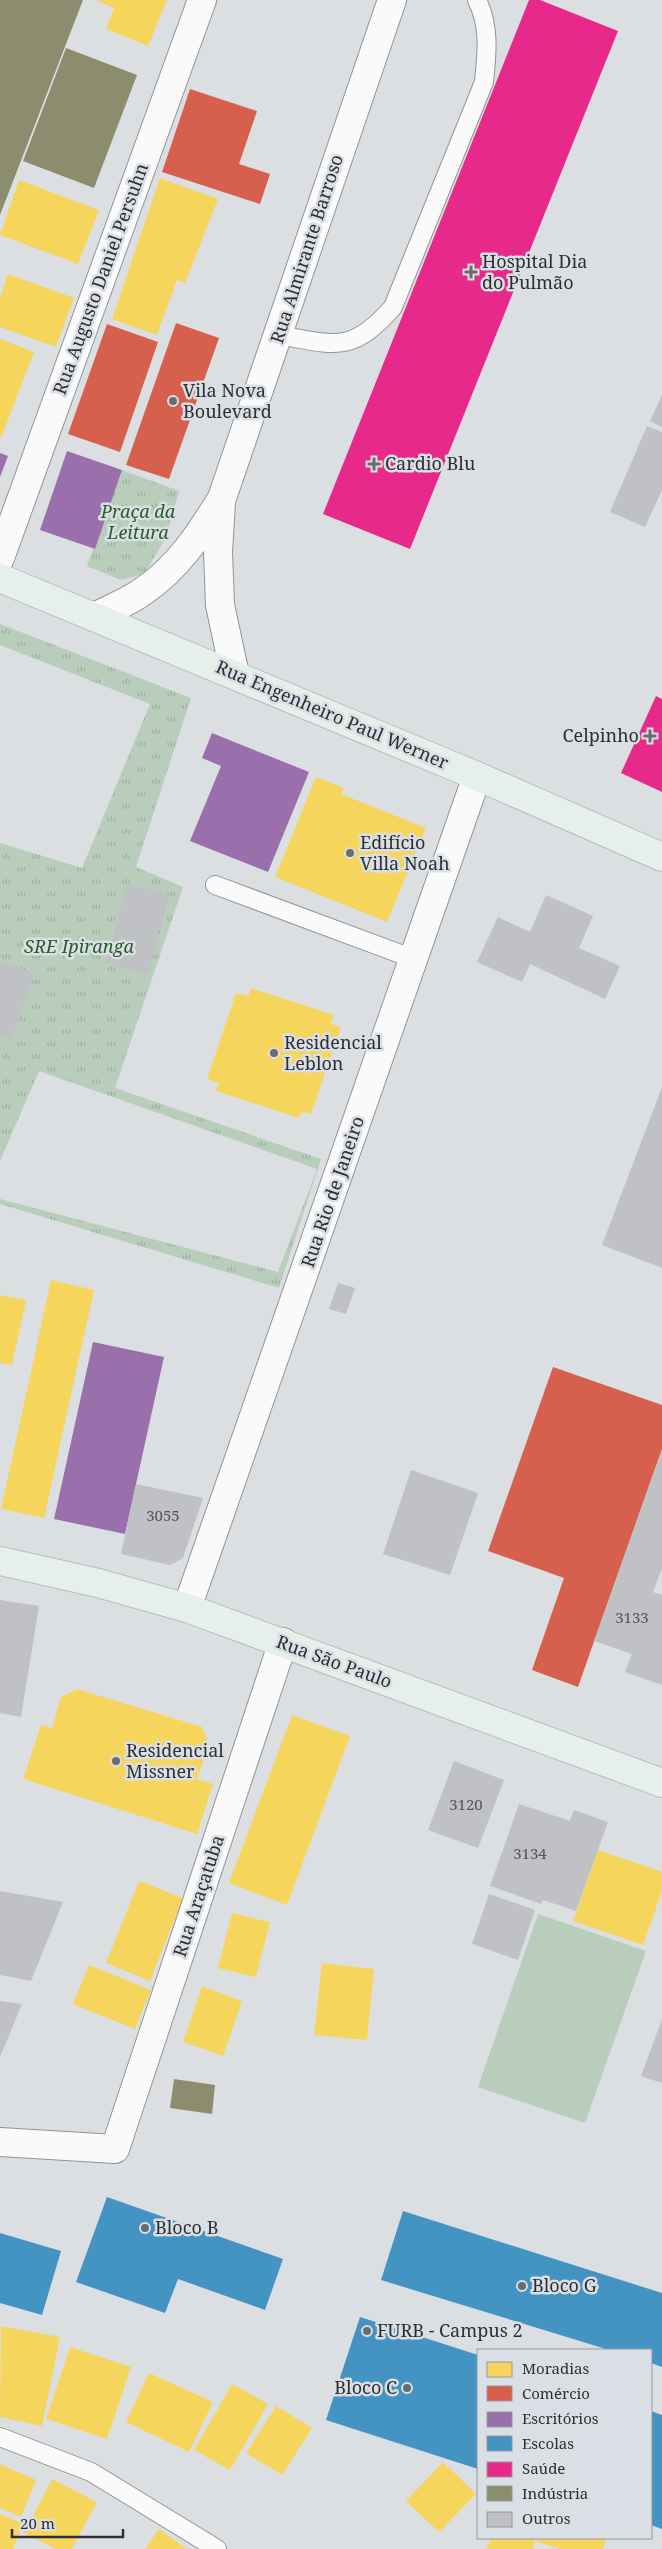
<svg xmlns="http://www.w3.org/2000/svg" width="662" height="2549" viewBox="0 0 662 2549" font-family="'Noto Serif',serif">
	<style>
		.grass { fill: url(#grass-tufts) }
		.pitch { fill: #b8cdba }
		.homes { fill: #f6d55c }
		.shops { fill: #d6604d }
		.offices { fill: #9970ab }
		.schools { fill: #4393c3 }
		.health { fill: #e7298a }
		.industry { fill: #8c8c6e }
		.building { fill: #bfc1c4 }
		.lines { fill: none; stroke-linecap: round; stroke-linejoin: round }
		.lane-casing { stroke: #929497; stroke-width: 20 }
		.street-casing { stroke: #929497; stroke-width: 30 }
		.secondary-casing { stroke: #929497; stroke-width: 30 }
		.primary-casing { stroke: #b9bbbc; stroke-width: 30 }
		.lane { stroke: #fafafb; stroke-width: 18 }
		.street { stroke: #fafafb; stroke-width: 28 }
		.secondary { stroke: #fafafb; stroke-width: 28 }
		.primary { stroke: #e6f0ea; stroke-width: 28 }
		.poi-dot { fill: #6a6d6f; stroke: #d9dfe5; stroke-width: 2 }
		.labels { text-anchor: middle; stroke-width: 5; stroke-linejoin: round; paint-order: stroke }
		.number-label { font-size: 15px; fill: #525456 }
		.street-label { font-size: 18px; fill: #2d2f31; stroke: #d9dfe5 }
		.poi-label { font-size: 18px; fill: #2d2f31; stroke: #d9dfe5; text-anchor: start }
		.park-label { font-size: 18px; font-style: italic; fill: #265d26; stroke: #d9dfe5 }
	</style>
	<defs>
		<pattern id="grass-tufts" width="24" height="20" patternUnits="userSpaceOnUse" patternTransform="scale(1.25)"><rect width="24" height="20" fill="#b8cdba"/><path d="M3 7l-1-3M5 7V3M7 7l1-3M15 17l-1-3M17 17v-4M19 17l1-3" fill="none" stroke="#9eb0a0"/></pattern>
	</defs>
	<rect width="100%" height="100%" fill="#dcdfe2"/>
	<!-- grass -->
	<path class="grass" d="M122,470L179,491L166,538L144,574L121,580L87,566Z
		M0,624L191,698L136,867L183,887L115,1088L321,1159L279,1288L0,1204V1199L278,1272L317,1169L39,1071L0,1161V843L82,868L150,704L0,645Z"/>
	<!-- pitch -->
	<path class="pitch" d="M538,1914L646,1951L585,2123L478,2087Z"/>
	<!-- homes -->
	<path class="homes" d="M96,0H167L148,46L106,29L114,8Z
		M160,178L218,199L185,283L177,280L157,335L112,319Z
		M19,180L99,210L78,264L0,235Z
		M8,274L74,298L56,347L0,327V298Z
		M0,339L34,352L1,438L0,437Z
		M316,777L344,788L341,794L426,828L387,922L275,877Z
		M251,988L334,1015L331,1024L341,1027L311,1114L302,1111L299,1118L216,1091L219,1083L207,1079L236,993L248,996Z
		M51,1280L94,1290L44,1518L1,1509Z
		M0,1295L26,1300L12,1365L0,1363Z
		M77,1689L202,1727L209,1744L197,1779L213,1784L197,1834L23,1779L41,1725L52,1728L61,1697Z
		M292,1715L350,1736L287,1905L229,1883Z
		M598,1850L662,1872V1891L643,1945L573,1921Z
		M139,1881L183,1898L150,1981L106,1963Z
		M232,1913L270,1922L256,1977L218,1968Z
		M322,1963L374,1969L367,2040L314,2035Z
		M89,1965L151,1990L135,2029L73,2004Z
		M202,1986L242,2001L223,2056L183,2042Z
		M1,2326L60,2337L42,2426L0,2417Z
		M70,2347L131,2367L107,2439L46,2419Z
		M149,2373L213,2402L189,2452L126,2422Z
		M232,2384L268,2404L230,2470L194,2450Z
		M276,2406L312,2428L282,2475L246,2453Z
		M443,2462L476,2494L439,2532L406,2501Z
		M0,2464L36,2480L21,2517L0,2508Z
		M52,2479L97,2502L72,2549H56L24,2533Z
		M0,2514L23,2524L13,2549H0Z
		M159,2529L187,2549H145Z
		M491,2538H607L603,2549H560L535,2541L533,2549H487Z"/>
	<!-- shops -->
	<path class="shops" d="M190,89L257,111L239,164L270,174L260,204L162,172Z
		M176,323L219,338L169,479L126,465Z
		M107,324L158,342L120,452L68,434Z
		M553,1367L662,1405V1449L578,1687L532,1670L564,1578L488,1551Z"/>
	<!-- offices -->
	<path class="offices" d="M67,451L122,470L95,549L40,530Z
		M0,453L8,456L0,477Z
		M212,733L309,772L268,872L190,841L221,766L202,758Z
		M93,1342L164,1357L125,1534L54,1519Z"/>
	<!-- schools -->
	<path class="schools" d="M107,2197L283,2259L265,2310L178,2279L165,2313L76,2282Z
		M403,2211L662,2293V2367L651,2363V2350H609L381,2280Z
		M0,2233L61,2251L42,2315L0,2303Z
		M360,2317L478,2355V2469L326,2420Z
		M651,2411L662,2415V2529L651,2525Z"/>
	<!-- health -->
	<path class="health" d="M529,0H540L618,31L410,549L323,514Z
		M656,696L662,699V792L621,773Z"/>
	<!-- industry -->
	<path class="industry" d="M0,0H83L0,215Z
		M66,48L137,75L94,188L23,161Z
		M174,2079L215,2085L212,2114L170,2108Z"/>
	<!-- building -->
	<path class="building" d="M662,395V427L650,421Z
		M647,426L662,432V490L645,527L610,512Z
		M127,884L169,895L148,974L106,963Z
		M546,895L593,916L579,948L620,966L605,999L530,964L522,982L477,962L498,917L530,932Z
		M0,961L35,974L11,1038L0,1034Z
		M662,1087V1268L602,1245Z
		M338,1283L355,1288L346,1314L329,1309Z
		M662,1450V1568L653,1592L662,1595V1685L625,1672L632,1654L594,1641Z
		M411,1470L478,1493L450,1575L383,1554Z
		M136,1484L203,1498L183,1558L178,1561L170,1565L121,1554Z
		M0,1600L39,1606L21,1717L0,1713Z
		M454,1761L504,1780L478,1848L428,1830Z
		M519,1804L570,1821L574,1810L608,1822L576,1911L543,1900L541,1904L490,1886Z
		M0,1891L63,1902L31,1981L0,1975Z
		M489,1894L535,1910L518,1960L472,1944Z
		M0,2001L22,2004L0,2057Z
		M662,2019V2083L641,2076Z"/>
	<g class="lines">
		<defs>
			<path id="lane" d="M279,335C335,345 352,354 393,307L484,82C487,53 490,26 477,0
				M215,885L414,959
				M0,2437L91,2472L217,2549"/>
			<path id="street" d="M0,558L202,0
				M0,2142L115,2149L283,1642"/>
			<path id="secondary" d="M221,502L218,552L220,605L235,675
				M94,617C110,609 128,602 142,592C178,568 200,534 222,498L392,0
				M187,1608L477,776"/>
			<path id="primary" d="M0,578L477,776L662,857
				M0,1561L98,1583L187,1608L662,1783"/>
		</defs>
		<!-- lane casing -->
		<use href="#lane" class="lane-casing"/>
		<!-- street casing -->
		<use href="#street" class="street-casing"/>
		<!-- secondary casing -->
		<use href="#secondary" class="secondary-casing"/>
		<!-- primary casing -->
		<use href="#primary" class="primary-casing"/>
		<!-- lane -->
		<use href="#lane" class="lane"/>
		<!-- street -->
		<use href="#street" class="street"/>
		<!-- secondary -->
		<use href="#secondary" class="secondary"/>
		<!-- primary -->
		<use href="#primary" class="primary"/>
	</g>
	<!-- markers -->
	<g class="poi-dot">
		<path d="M468.5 264.5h5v5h5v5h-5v5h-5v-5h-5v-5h5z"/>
		<circle cx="173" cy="401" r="5"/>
		<path d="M371.5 456.5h5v5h5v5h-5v5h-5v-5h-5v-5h5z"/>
		<path d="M647.5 728.5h5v5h5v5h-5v5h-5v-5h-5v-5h5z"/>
		<circle cx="350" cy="853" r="5"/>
		<circle cx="274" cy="1053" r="5"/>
		<circle cx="116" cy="1761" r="5"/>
		<circle cx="145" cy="2228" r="5"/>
		<circle cx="522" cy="2286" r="5"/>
		<circle cx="367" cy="2331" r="5"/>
		<circle cx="407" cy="2388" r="5"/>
	</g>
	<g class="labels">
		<!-- number labels -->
		<g class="number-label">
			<text x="163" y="1521">3055</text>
			<text x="632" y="1623">3133</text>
			<text x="466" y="1810">3120</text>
			<text x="530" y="1859">3134</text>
		</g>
		<!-- street labels -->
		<g class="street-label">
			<text transform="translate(307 249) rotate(-72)" y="6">Rua Almirante Barroso</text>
			<text transform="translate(101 279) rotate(-70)" y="6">Rua Augusto Daniel Persuhn</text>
			<text transform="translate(332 715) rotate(23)" y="6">Rua Engenheiro Paul Werner</text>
			<text transform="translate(333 1192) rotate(-71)" y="6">Rua Rio de Janeiro</text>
			<text transform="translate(334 1662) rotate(20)" y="6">Rua São Paulo</text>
			<text transform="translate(199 1896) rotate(-72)" y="6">Rua Araçatuba</text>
		</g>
		<!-- poi labels -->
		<g class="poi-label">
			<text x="482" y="268">Hospital Dia<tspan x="482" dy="21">do Pulmão</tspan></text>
			<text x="183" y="397">Vila Nova<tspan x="183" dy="21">Boulevard</tspan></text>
			<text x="385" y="470">Cardio Blu</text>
			<text x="639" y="742" text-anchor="end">Celpinho</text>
			<text x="360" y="849">Edifício<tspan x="360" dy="21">Villa Noah</tspan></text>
			<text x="284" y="1049">Residencial<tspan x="284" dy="21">Leblon</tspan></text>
			<text x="126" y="1757">Residencial<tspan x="126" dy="21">Missner</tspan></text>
			<text x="155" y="2234">Bloco B</text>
			<text x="532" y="2292">Bloco G</text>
			<text x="377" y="2337">FURB - Campus 2</text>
			<text x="397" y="2394" text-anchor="end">Bloco C</text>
		</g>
		<!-- park labels -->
		<g class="park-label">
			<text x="138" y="518">Praça da<tspan x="138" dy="21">Leitura</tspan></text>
			<text x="79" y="953">SRE Ipiranga</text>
		</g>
	</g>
	<!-- legend -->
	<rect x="477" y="2349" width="175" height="190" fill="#d9dfe5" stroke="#94999d"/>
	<rect x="487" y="2362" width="25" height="15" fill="#f6d55c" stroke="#94999d"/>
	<text x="522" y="2374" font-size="15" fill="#2d2f31">Moradias</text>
	<rect x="487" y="2386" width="25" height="15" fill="#d6604d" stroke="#94999d"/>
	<text x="522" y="2399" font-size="15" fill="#2d2f31">Comércio</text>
	<rect x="487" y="2412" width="25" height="15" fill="#9970ab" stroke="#94999d"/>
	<text x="522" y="2424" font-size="15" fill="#2d2f31">Escritórios</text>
	<rect x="487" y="2436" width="25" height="15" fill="#4393c3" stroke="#94999d"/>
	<text x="522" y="2449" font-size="15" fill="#2d2f31">Escolas</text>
	<rect x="487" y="2462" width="25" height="15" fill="#e7298a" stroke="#94999d"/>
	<text x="522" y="2474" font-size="15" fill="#2d2f31">Saúde</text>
	<rect x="487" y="2486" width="25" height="15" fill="#8c8c6e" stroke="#94999d"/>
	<text x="522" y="2499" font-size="15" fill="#2d2f31">Indústria</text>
	<rect x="487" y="2512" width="25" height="15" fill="#bfc1c4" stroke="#94999d"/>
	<text x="522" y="2524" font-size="15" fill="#2d2f31">Outros</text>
	<!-- scale -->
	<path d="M12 2529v8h111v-8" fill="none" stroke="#2d2f31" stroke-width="2.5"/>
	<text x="20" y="2529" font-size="15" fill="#2d2f31" stroke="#d9dfe5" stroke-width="4" paint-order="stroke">20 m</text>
</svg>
